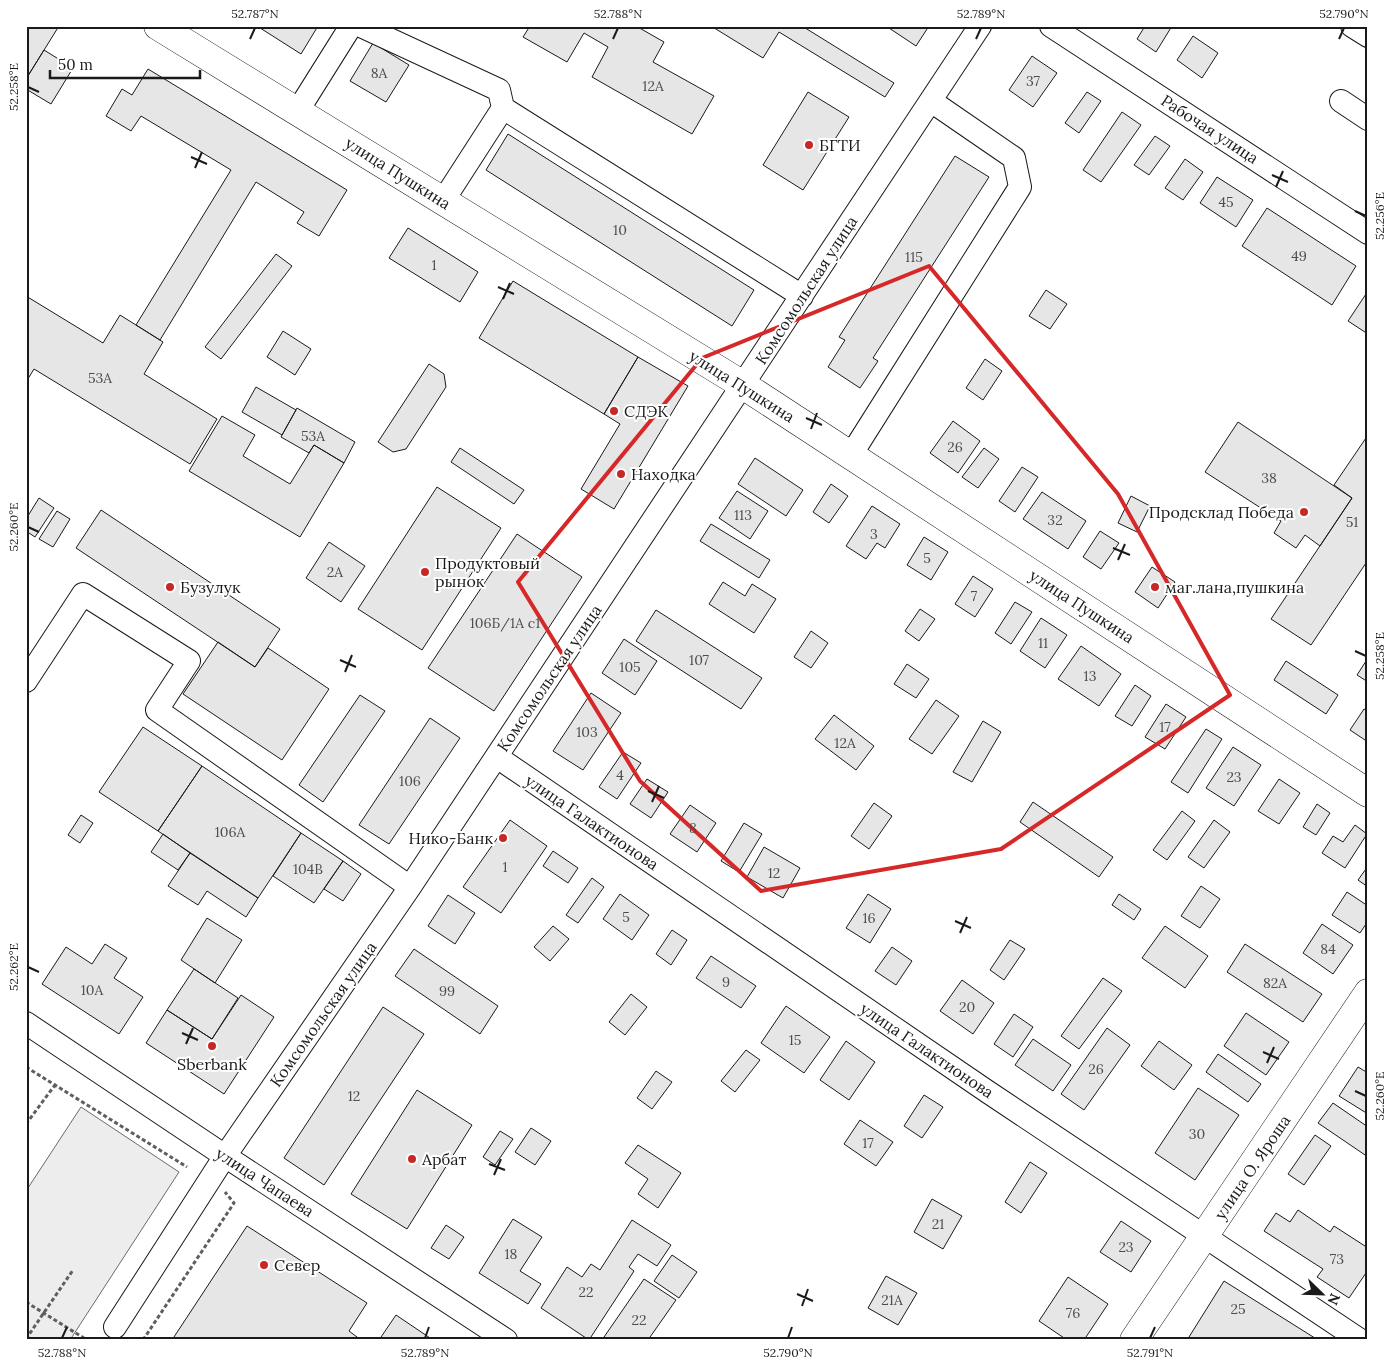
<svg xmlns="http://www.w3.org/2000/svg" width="1394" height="1366" viewBox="0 0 1394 1366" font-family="Lora,serif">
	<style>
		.built { fill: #ededed; stroke: #6a6a6a }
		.building { fill: #e6e6e6; stroke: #1a1a1a }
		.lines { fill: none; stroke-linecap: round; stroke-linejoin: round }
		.minor-casing { stroke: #1a1a1a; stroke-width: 24 }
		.major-casing { stroke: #1a1a1a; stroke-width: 29 }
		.path { stroke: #5f5f5f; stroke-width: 3; stroke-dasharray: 4 2.5; stroke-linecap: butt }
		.minor { stroke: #fff; stroke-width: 22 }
		.major { stroke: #fff; stroke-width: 28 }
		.marked { fill: none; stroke: #d62828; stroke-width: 4; stroke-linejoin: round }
		.ticks { fill: none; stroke: #1a1a1a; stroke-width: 2 }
		.poi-dot { fill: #c62828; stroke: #fff; stroke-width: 2 }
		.labels { text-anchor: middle; stroke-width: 4; stroke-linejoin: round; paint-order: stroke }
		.number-label { font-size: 14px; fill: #4d4d4d }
		.street-label { font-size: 16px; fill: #1a1a1a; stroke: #fff }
		.poi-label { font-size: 16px; fill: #1a1a1a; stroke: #fff; text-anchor: start }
		.neatline { fill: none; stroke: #1a1a1a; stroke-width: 2 }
		.ticks-label { font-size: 12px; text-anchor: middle; fill: #1a1a1a }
	</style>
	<rect width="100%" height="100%" fill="#fff"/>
	<!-- built -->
	<path class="built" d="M81,1107L179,1172L70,1340H26V1191Z"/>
	<!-- building -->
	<path class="building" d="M26,26H59L26,79Z
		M257,26H318L301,54Z
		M530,26H636L664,42L653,62L714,96L692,134L592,77L608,47L584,33L567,62L523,37Z
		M711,26H802L894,83L885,97L779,32L763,58Z
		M886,26H929L916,46Z
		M1145,26H1172L1156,52L1137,39Z
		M1193,36L1218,53L1202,78L1177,60Z
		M373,43L409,65L386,102L350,81Z
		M44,50L73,68L51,104L26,89V79Z
		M1032,56L1057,73L1033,107L1009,90Z
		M148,69L347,190L319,236L297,223L304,212L256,182L160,340L136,325L231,170L141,116L131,131L106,116L122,89L132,95Z
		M808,92L849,117L803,190L763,165Z
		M1087,92L1101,101L1079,133L1065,123Z
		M1122,112L1141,125L1101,182L1083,170Z
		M508,134L754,290L732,326L486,170Z
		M1155,136L1170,146L1149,175L1134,165Z
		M955,156L989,177L873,358L878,361L860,388L828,367L845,340L839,337Z
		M1185,159L1203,172L1183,200L1165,188Z
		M1217,177L1253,200L1236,227L1200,203Z
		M1267,208L1356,266L1332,305L1242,246Z
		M408,228L478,272L460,302L389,258Z
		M276,254L292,266L221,359L205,347Z
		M513,281L638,357L604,414L479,338Z
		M1046,290L1067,304L1050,329L1029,316Z
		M1368,291V334L1348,321Z
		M26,296L103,343L120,315L163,342L144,374L217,419L190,464L34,369L26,382Z
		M283,331L311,349L295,375L267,357Z
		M638,357L688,386L614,509L581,489L620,424L604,414Z
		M985,359L1002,371L983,400L966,388Z
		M429,364L444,374L446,387L406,449L393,452L378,442Z
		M256,387L296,410L282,435L242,412Z
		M297,408L355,442L344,463L314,445L309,453L281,437Z
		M222,416L255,435L243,456L290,484L314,445L344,463L300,537L189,471Z
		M953,421L980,441L958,473L930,453Z
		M1238,422L1352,498L1320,546L1305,535L1296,548L1274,533L1281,521L1205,472Z
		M1368,435V560L1311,645L1271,619L1352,498L1334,485Z
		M460,448L524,490L514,504L451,462Z
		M984,448L999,459L978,488L962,477Z
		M755,458L803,490L786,516L738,484Z
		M1022,467L1038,477L1015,512L999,501Z
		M831,484L848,496L829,523L813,512Z
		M437,487L501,528L422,650L358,609Z
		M737,491L768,511L750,539L719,518Z
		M1042,492L1086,521L1068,549L1023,519Z
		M1131,496L1150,506L1137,532L1118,523Z
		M39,498L54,508L35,537L26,531V519Z
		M872,506L900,524L885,548L877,543L866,559L846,546Z
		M101,510L280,629L255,667L76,548Z
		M57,511L70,519L53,547L39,539Z
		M711,524L770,560L759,578L700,541Z
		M1100,531L1119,543L1101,569L1083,557Z
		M517,534L582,577L494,711L428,668Z
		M924,537L948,552L931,580L907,565Z
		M329,542L365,566L341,602L306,578Z
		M1152,567L1175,582L1158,608L1135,592Z
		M973,576L993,589L975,617L955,604Z
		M723,582L745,596L752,584L776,599L754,633L709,604Z
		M1015,602L1032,612L1011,644L995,633Z
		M920,609L935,619L919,641L905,631Z
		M656,610L762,678L741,709L636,641Z
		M1041,618L1067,635L1045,668L1020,651Z
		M811,631L828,643L811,668L794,657Z
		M624,639L657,661L635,695L602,673Z
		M218,642L255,667L268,648L329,689L282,760L183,694Z
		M1081,646L1121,674L1099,706L1058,679Z
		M1368,658V682L1357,675Z
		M1286,661L1338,695L1326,714L1274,680Z
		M907,664L929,679L916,698L894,684Z
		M1135,685L1151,696L1132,726L1115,716Z
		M591,693L621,713L583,770L553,751Z
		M360,695L385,711L323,802L299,785Z
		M936,700L959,716L932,754L909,739Z
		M1166,704L1186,717L1165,749L1145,737Z
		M1364,709L1368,711V742L1350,730Z
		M834,715L874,746L856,770L815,739Z
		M430,718L460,738L389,844L359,825Z
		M983,721L1001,732L972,782L953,772Z
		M143,727L202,766L158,831L99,792Z
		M1206,729L1222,739L1188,793L1171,782Z
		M1233,747L1261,765L1234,806L1206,788Z
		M623,752L641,763L617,799L599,787Z
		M202,766L301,833L258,898L158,831Z
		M647,779L668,792L651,818L630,804Z
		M1279,779L1300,793L1279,824L1258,811Z
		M1033,802L1113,857L1099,877L1020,822Z
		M874,803L892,816L869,849L851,836Z
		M1317,804L1330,813L1316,835L1303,827Z
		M690,805L716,823L697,852L670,834Z
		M1182,811L1195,821L1167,860L1153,850Z
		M81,815L93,823L80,843L68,835Z
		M510,820L547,846L501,913L463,887Z
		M1214,820L1230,832L1204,868L1188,857Z
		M744,823L762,834L739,872L721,861Z
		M1355,825L1367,834L1345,868L1322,853L1333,836L1343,842Z
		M301,833L343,861L314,903L273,876Z
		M163,834L190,853L178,870L151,852Z
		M764,847L800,868L783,898L747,877Z
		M553,851L578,868L568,883L543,866Z
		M190,853L258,898L246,917L207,891L198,905L168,886Z
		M343,861L361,874L343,901L324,889Z
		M1368,866V887L1358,880Z
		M592,878L604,887L578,923L566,915Z
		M1201,886L1220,899L1200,928L1181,916Z
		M1347,892L1368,906V921L1360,933L1332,915Z
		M620,894L649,915L632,940L603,919Z
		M868,894L891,909L870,943L846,928Z
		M1119,894L1141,909L1134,920L1112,905Z
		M448,895L475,913L455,944L428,926Z
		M207,918L242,940L215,983L181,960Z
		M1322,924L1353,945L1333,974L1303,953Z
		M553,926L569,939L550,961L534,947Z
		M1165,926L1208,956L1185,988L1142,958Z
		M672,930L687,940L671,965L656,954Z
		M1010,940L1025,949L1004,980L990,970Z
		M105,944L127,958L114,978L143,997L119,1034L42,984L66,947L92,964Z
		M1245,944L1322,994L1303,1022L1227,972Z
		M892,947L912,961L896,985L875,971Z
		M414,949L498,1006L480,1034L395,976Z
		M711,956L756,986L741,1008L696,978Z
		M194,969L238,998L212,1039L167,1010Z
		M1103,978L1122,991L1079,1049L1061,1036Z
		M962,980L994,1003L973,1034L940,1011Z
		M631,994L647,1007L625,1035L609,1022Z
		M241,995L274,1017L224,1094L146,1043L167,1010L212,1039Z
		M786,1006L830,1037L804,1073L761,1043Z
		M383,1007L424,1034L324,1185L284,1158Z
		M1246,1013L1289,1042L1266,1075L1224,1046Z
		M1014,1014L1033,1027L1013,1057L994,1044Z
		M1107,1028L1130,1045L1084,1110L1061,1094Z
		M1033,1039L1071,1065L1053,1091L1015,1065Z
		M846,1041L875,1062L849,1100L820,1080Z
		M1159,1041L1192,1065L1174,1090L1141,1066Z
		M746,1050L760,1060L735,1092L721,1081Z
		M1218,1054L1261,1084L1248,1102L1206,1072Z
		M1358,1067L1368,1073V1114L1339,1096Z
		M656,1071L672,1082L652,1109L637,1098Z
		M1198,1088L1239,1115L1195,1180L1155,1153Z
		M417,1090L472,1125L407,1229L351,1194Z
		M924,1095L943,1107L922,1138L904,1126Z
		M1333,1103L1368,1127V1157L1318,1123Z
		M860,1120L893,1142L876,1166L844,1144Z
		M531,1128L551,1141L535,1165L515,1152Z
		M500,1131L513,1139L495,1165L483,1157Z
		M1315,1135L1331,1146L1304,1185L1288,1174Z
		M638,1145L681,1173L658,1208L638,1194L648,1179L625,1163Z
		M1030,1162L1047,1173L1021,1213L1005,1202Z
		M932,1199L962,1216L943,1249L914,1232Z
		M1298,1210L1330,1232L1334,1226L1368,1248V1270L1349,1298L1317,1277L1323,1269L1264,1231L1276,1213L1290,1222Z
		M513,1219L542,1237L520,1271L541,1284L528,1304L479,1273Z
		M632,1220L671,1245L657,1266L638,1254L629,1267L634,1271L589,1340L541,1308L567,1267L582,1277L591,1264L600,1270Z
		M1121,1221L1151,1241L1131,1272L1100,1252Z
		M446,1225L464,1237L449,1259L431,1248Z
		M247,1226L367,1303L349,1331L361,1340H172Z
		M672,1255L697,1272L679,1298L654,1281Z
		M886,1276L917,1293L898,1325L868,1308Z
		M1068,1277L1108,1304L1084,1340H1067L1039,1321Z
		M644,1279L676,1300L648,1340H602Z
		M1224,1281L1318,1340H1194L1189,1337Z
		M396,1315L433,1340H379Z"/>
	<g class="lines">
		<defs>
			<path id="minor" d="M361,26L499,90L503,108
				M1051,26L1368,233
				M1352,26L1368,36
				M1341,101L1368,119
				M297,112L351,26
				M443,201L503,108L802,296
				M851,455L1020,187L1014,158L931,101
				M26,681L83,594L189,661L157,710L410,887
				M497,757L988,1092L1360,1340
				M26,1023L225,1156L506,1340
				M115,1327L225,1156L410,887L980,26"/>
			<path id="major" d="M158,26L743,385L1368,793
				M1134,1340L1368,993"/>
		</defs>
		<!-- minor casing -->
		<use href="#minor" class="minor-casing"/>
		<!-- major casing -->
		<use href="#major" class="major-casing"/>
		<!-- path -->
		<path class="path" d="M26,1067L187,1167
			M26,1124L55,1085
			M26,1302L87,1340
			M26,1339L73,1270
			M143,1340L234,1203L225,1192"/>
		<!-- minor -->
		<use href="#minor" class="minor"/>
		<!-- major -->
		<use href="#major" class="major"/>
	</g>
	<!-- marked area -->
	<path class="marked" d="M929,266L1118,494L1230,695L1001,849L761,891L640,781L518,582L702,358Z"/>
	<!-- ticks -->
	<path class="ticks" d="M250,39L255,28M613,39L618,28M976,39L981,28M1339,39L1344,28M28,87L39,92M191,157L207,164M195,168L202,152M1272,175L1288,182M1276,187L1283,171M1355,211L1366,216M498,287L514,294M503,299L510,283M806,418L822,425M811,429L817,413M28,527L39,532M1113,548L1130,555M1118,560L1125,544M1355,651L1366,656M340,660L356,667M345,672L352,655M648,791L664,798M652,802L659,786M955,921L971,928M960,933L967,917M28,967L39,972M182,1033L198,1040M186,1044L193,1028M1263,1052L1279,1059M1267,1063L1274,1047M1355,1091L1366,1096M489,1164L505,1170M494,1175L501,1159M797,1294L813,1301M802,1306L808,1289M62,1338L67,1327M425,1338L429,1327M788,1338L792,1327M1150,1338L1155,1327"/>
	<!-- markers -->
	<g class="poi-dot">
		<circle cx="809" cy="145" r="5"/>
		<circle cx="614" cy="411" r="5"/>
		<circle cx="621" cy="474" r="5"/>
		<circle cx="1304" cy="512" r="5"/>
		<circle cx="425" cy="572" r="5"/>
		<circle cx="170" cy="587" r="5"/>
		<circle cx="1155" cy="587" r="5"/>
		<circle cx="503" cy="838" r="5"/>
		<circle cx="212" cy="1046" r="5"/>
		<circle cx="412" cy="1159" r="5"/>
		<circle cx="264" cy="1265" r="5"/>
	</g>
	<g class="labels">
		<!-- number labels -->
		<g class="number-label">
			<text x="379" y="78">8А</text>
			<text x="1033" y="86">37</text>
			<text x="653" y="91">12А</text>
			<text x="1226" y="207">45</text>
			<text x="620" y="235">10</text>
			<text x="1299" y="261">49</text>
			<text x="914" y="262">115</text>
			<text x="434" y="270">1</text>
			<text x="100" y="383">53А</text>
			<text x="313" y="441">53А</text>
			<text x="955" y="452">26</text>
			<text x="1269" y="483">38</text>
			<text x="743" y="520">113</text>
			<text x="1055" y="525">32</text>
			<text x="1352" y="527">51</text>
			<text x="874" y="539">3</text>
			<text x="927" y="563">5</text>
			<text x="335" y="577">2А</text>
			<text x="974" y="601">7</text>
			<text x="505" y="628">106Б/1А с1</text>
			<text x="1043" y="648">11</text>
			<text x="699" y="665">107</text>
			<text x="630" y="672">105</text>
			<text x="1090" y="681">13</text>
			<text x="1165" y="732">17</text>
			<text x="587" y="737">103</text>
			<text x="845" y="748">12А</text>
			<text x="620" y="780">4</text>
			<text x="1234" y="782">23</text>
			<text x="410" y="786">106</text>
			<text x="693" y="833">8</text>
			<text x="230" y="837">106А</text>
			<text x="505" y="872">1</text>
			<text x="308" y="874">104В</text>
			<text x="774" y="878">12</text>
			<text x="626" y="922">5</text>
			<text x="869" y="923">16</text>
			<text x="1328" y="954">84</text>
			<text x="726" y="987">9</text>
			<text x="1275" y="988">82А</text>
			<text x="92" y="995">10А</text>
			<text x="447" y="996">99</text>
			<text x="967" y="1012">20</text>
			<text x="795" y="1045">15</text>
			<text x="1096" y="1074">26</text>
			<text x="354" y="1101">12</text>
			<text x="1197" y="1139">30</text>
			<text x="868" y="1148">17</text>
			<text x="938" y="1229">21</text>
			<text x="1126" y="1252">23</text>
			<text x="511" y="1259">18</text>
			<text x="1337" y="1264">73</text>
			<text x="586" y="1297">22</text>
			<text x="892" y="1305">21А</text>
			<text x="1238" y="1314">25</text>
			<text x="1073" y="1318">76</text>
			<text x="639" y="1325">22</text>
		</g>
		<!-- street labels -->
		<g class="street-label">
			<text transform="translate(1210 129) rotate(33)" y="6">Рабочая улица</text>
			<text transform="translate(398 173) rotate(32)" y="6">улица Пушкина</text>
			<text transform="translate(806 290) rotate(-57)" y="6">Комсомольская улица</text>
			<text transform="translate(742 386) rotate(32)" y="6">улица Пушкина</text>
			<text transform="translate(1082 606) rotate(33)" y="6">улица Пушкина</text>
			<text transform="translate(549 678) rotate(-56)" y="6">Комсомольская улица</text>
			<text transform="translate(592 822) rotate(34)" y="6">улица Галактионова</text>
			<text transform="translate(323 1014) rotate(-55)" y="6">Комсомольская улица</text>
			<text transform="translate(927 1050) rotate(34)" y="6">улица Галактионова</text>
			<text transform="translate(1252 1167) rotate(-56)" y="6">улица О. Яроша</text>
			<text transform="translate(265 1182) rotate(33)" y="6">улица Чапаева</text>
		</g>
		<!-- poi labels -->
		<g class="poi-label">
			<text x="819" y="151">БГТИ</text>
			<text x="624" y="417">СДЭК</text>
			<text x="631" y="480">Находка</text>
			<text x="1294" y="518" text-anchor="end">Продсклад Победа</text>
			<text x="435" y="569">Продуктовый<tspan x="435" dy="18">рынок</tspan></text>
			<text x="180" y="593">Бузулук</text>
			<text x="1165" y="593">маг.лана,пушкина</text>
			<text x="493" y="844" text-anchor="end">Нико-Банк</text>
			<text x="212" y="1070" text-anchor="middle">Sberbank</text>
			<text x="422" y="1165">Арбат</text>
			<text x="274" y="1271">Север</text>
		</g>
	</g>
	<!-- border -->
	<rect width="1394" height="1366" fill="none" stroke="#ffffff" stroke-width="55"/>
	<!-- north arrow -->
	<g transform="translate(1322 1294) rotate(113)" stroke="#ffffff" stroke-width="4" paint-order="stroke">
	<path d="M0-4L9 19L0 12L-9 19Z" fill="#1a1a1a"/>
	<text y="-8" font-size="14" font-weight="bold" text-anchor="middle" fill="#1a1a1a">N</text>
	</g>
	<!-- scale -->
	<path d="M50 70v8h150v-8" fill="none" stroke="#1a1a1a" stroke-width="2.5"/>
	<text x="58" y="70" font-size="15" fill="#1a1a1a" stroke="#ffffff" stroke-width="4" paint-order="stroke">50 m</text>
	<rect x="28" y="28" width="1338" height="1310" class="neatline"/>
	<g class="ticks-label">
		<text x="255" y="18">52.787°N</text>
		<text x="618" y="18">52.788°N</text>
		<text x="981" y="18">52.789°N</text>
		<text x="1344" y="18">52.790°N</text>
		<text transform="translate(14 87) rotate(-90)" y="4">52.258°E</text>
		<text transform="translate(1380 216) rotate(-90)" y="4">52.256°E</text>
		<text transform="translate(14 527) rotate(-90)" y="4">52.260°E</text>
		<text transform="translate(1380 656) rotate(-90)" y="4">52.258°E</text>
		<text transform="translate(14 967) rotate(-90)" y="4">52.262°E</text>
		<text transform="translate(1380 1096) rotate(-90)" y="4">52.260°E</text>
		<text x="62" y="1357">52.788°N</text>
		<text x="425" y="1357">52.789°N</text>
		<text x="788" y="1357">52.790°N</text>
		<text x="1150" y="1357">52.791°N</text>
	</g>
</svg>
